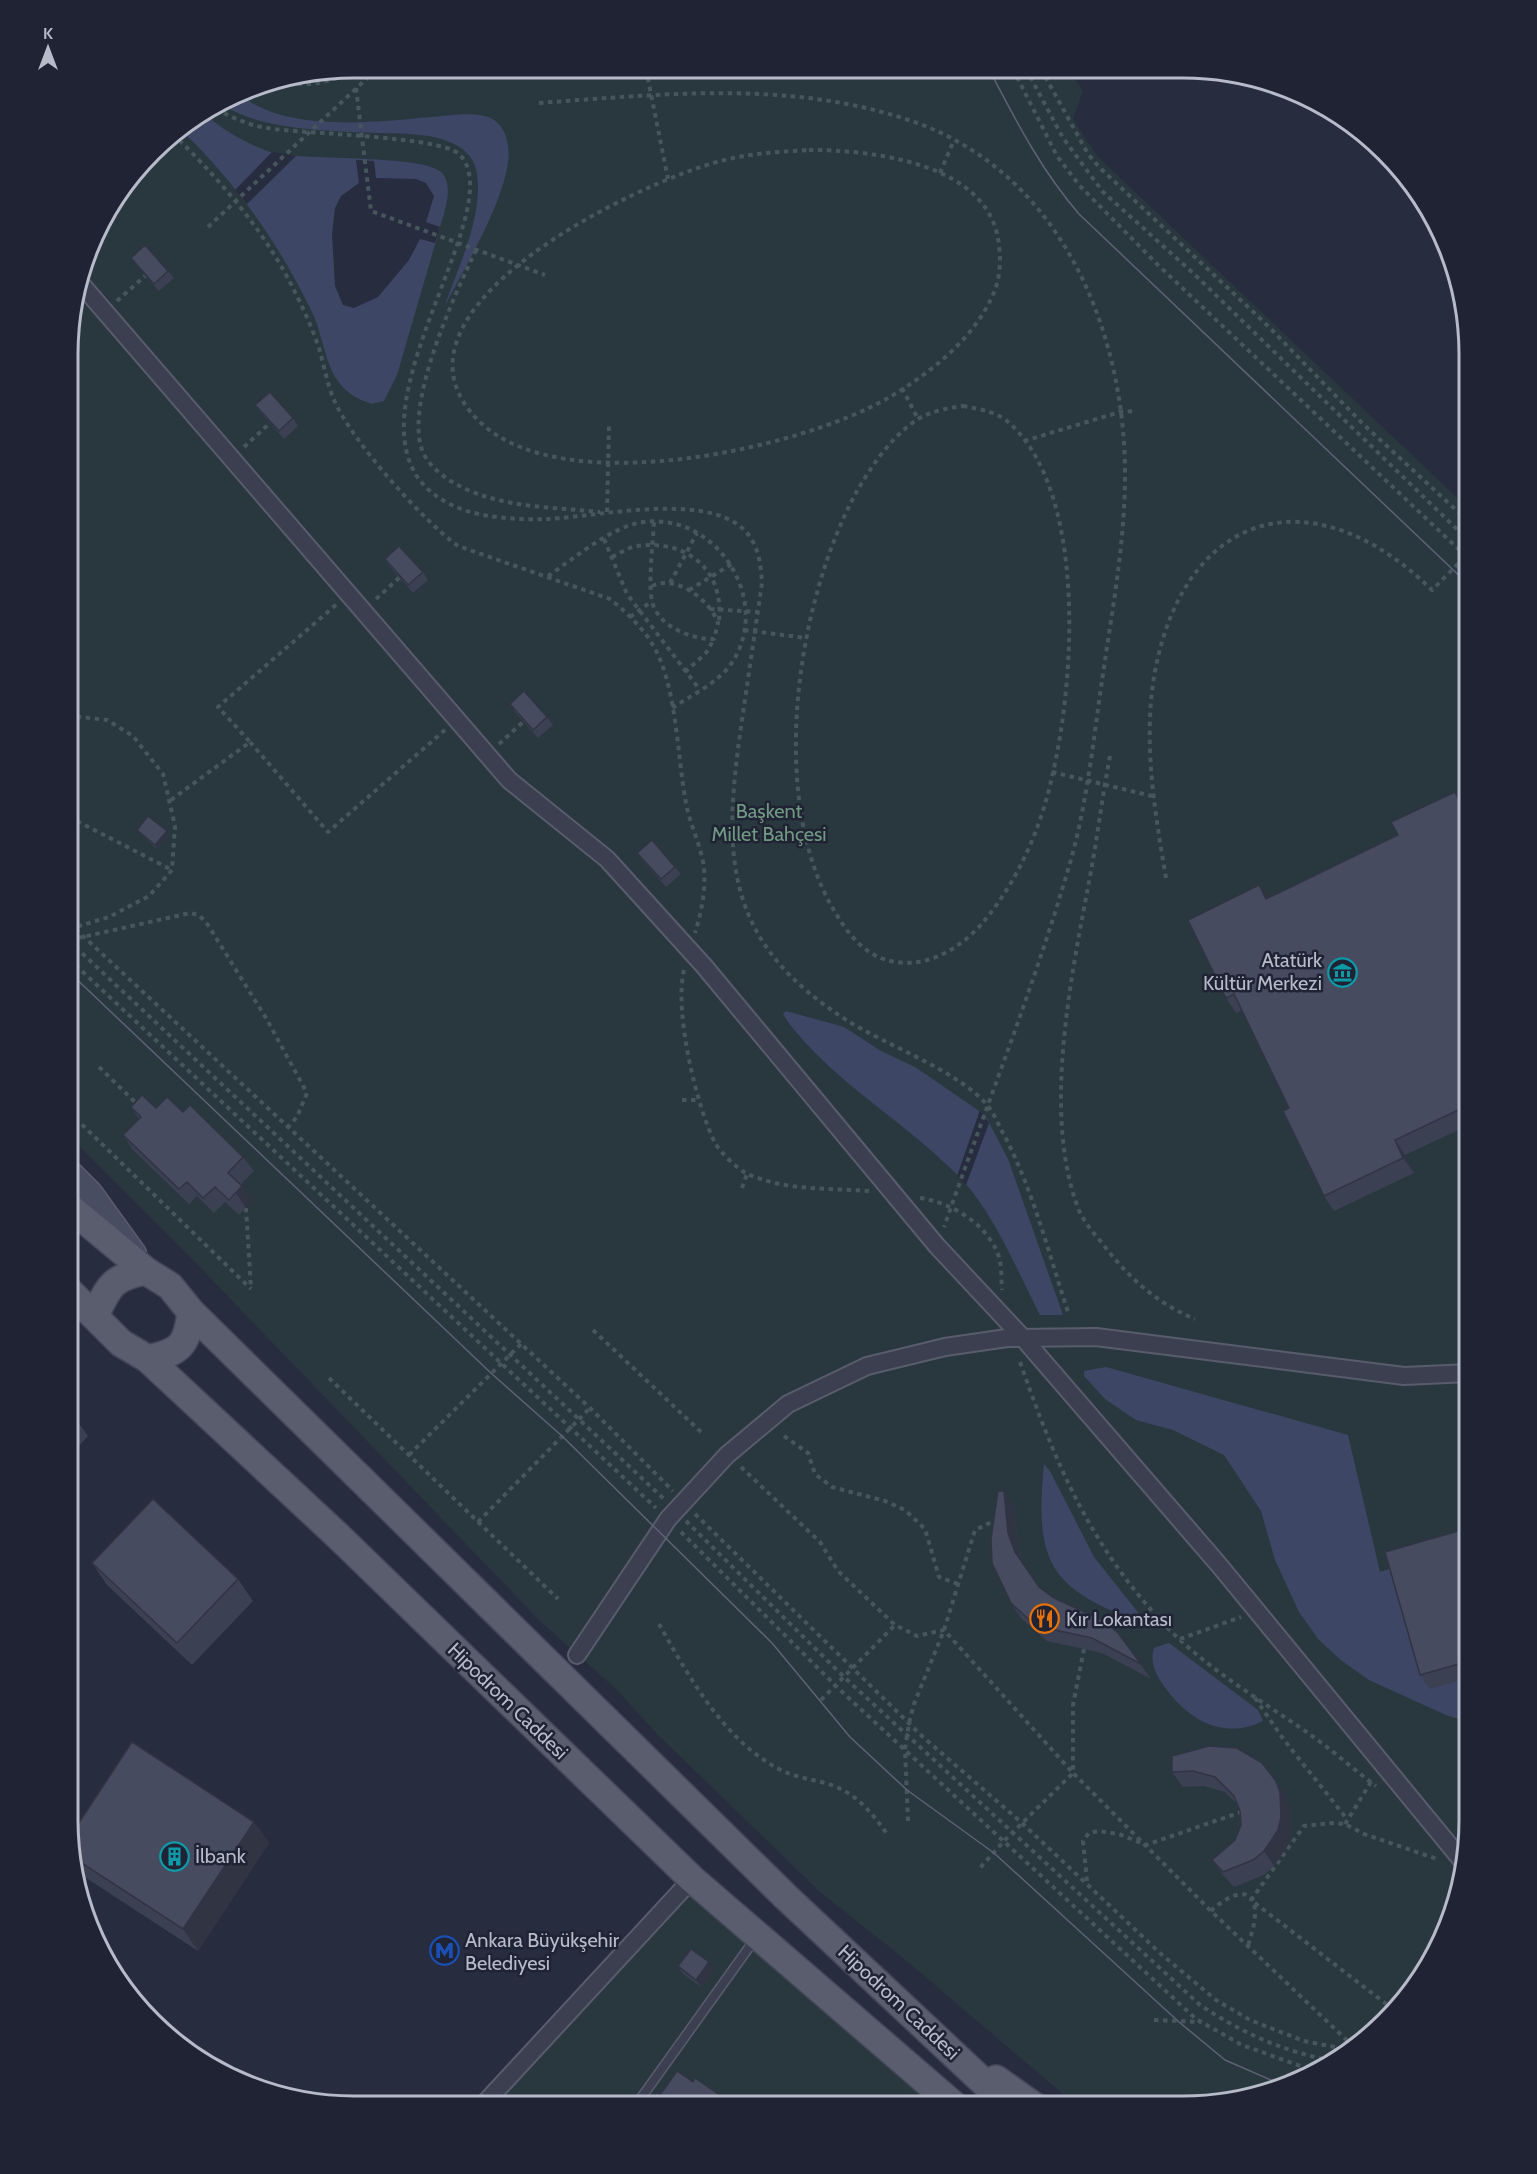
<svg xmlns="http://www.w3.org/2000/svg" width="1537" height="2174" viewBox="0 0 1537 2174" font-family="Cabin,sans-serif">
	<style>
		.green { fill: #29383f }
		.water { fill: #3e4666 }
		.pier { fill: #272c3e }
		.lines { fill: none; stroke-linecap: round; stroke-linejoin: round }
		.lane-casing { stroke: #595c6c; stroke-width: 11 }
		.street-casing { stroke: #595c6c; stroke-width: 20 }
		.secondary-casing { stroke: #595c6c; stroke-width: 27 }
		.primary-casing { stroke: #444758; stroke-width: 30 }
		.path { stroke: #47555c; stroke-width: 4; stroke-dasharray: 4.5 4.5; stroke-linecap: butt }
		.lane { stroke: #3b3f4f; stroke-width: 8 }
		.street { stroke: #3b3f4f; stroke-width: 16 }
		.secondary { stroke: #494d61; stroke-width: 24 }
		.primary { stroke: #595d6e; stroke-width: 27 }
		.tram { stroke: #5d6275; stroke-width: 1.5 }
		.path-bridge { stroke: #47555c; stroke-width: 4; stroke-dasharray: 4.5 4.5; stroke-linecap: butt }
		.wall { fill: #3c4053 }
		.shaded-wall { fill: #313443 }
		.building { fill: #464b60; stroke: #313443; stroke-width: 1.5 }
		.labels { text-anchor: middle; stroke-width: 5; stroke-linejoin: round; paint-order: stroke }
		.park-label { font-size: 20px; fill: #709982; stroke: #202334 }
		.poi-label { font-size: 20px; fill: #b7bac9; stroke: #202334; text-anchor: start }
		.street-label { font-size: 20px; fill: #b7bac9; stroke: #202334 }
		.rim { fill: none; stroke: #b7bac9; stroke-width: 3 }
	</style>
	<rect width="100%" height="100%" fill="#272c3e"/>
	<!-- green -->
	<path class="green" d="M354,68L1069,70L1083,91L1073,119L1097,156L1469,509V1839L1454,1912L1421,1979L1372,2036L1309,2077L1183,2106H1077L902,1957L820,1892L657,1734L616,1689L541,1622L194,1261L69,1136L70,316L106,211L165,138L262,83Z
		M692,1879L945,2106L483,2105Z"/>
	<!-- water -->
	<path class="water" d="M241,95C285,133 377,122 431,117C449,116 479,110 494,120C507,129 510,147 508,162C502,207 465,266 444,308C457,270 477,230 478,190C478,176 477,162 466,152C444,132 406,134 378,133C332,131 263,131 223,105Z
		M205,115C225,131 250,146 274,153C307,161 424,154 442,173C452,184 447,203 443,217L397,375L384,401L371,404C358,399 346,393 338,381C325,364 322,332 312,312C279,244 236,182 181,130Z
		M786,1011L844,1027L881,1051L915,1067L985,1115L1008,1159L1063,1315H1040C1019,1274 994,1214 963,1181C909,1123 837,1086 788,1022L783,1014Z
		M1106,1367L1348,1435L1380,1572L1395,1567L1469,1678V1722L1446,1715L1369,1680L1342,1661L1319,1640L1299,1612L1275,1560L1261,1511L1224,1455L1173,1430L1136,1420L1105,1399L1084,1376V1371Z
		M1044,1464L1050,1471L1094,1557L1148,1625C1051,1590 1034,1566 1044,1464Z
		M1169,1643L1258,1710L1263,1721C1225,1740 1190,1721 1167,1690C1157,1677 1149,1664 1154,1648Z"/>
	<!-- pier -->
	<path class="pier" d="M272,152L296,156L247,204L235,190Z
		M356,160L374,161L376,178L416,179L426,183L434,196L426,222L440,227L435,243L420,239L409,260L378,297L354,308L343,305L335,286L332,234L335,208L341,196L359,183Z
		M980,1110L989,1123L966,1185L957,1176Z"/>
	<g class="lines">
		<defs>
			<path id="lane" d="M636,2105L755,1939"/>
			<path id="street" d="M81,284L509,780L607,859L704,966L937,1246L1023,1338L1219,1565L1464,1863
				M577,1655L668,1519L727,1455L788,1404L867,1366L945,1347L1007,1338L1096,1337L1404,1376L1469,1373
				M483,2105L692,1879"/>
			<path id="secondary" d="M69,1172L90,1193L134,1254"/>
			<path id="primary" d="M69,1207L146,1271L170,1286L191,1312L786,1897L1009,2106
				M68,1290L121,1343L148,1359L338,1536L692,1879L955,2106
				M95,1316C109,1285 113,1277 146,1271
				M148,1359C180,1352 187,1346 191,1312
				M996,2079L1034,2106"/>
		</defs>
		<!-- lane casing -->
		<use href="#lane" class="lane-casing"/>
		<!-- street casing -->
		<use href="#street" class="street-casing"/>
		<!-- secondary casing -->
		<use href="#secondary" class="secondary-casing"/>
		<!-- primary casing -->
		<use href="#primary" class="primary-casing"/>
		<!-- path -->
		<path class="path" d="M491,68C541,80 598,79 648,68
			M646,69L668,179
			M1013,69L1057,156L1079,185L1158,265L1469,559
			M1026,69L1063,138L1103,192L1192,272L1469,541
			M1041,69L1088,154L1099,167L1265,323L1363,424L1469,522
			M280,80C308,90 336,80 361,68
			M356,88L371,211L545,275
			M539,103C666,94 797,79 920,124C1052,174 1115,309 1124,443C1129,520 1114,598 1103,674C1094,734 1088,797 1072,856C1036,982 987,1104 944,1227
			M216,109C233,118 248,125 267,128C301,134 440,136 459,154C517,210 322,435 446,502C474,518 516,520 548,519C598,517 722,487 752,540C760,554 761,569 762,583C755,631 748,679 741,727C722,859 725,943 848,1021C886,1045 960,1072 987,1105C994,1113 998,1124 1003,1133C1033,1189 1049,1255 1069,1315
			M173,134C214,174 257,222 285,273C298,297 310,322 319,348C324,365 327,384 334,400C352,441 422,520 458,546L610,599C625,611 641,626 651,642C677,681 677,757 686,803C690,826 702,847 704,869C706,891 701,913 695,933
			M809,150C873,150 992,163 999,246C1001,259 1000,274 996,287C979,335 931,373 888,398C800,449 564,501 481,423C364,313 640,181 721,161C750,153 779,152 809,150Z
			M940,173L954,140
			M208,227L378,68
			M476,250C456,292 398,415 426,458C438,477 466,491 487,497C523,508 563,508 600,512
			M117,301L145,276
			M902,388L918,419
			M963,406C978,409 994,411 1007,421C1096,496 1074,730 1037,828C1024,863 1004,899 979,927C958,949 928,967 896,962C865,958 847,933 832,907C768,795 797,600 857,491C872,465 892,436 918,419C932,411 947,408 963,406Z
			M1024,441L1120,412L1136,411
			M244,447L270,423
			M607,512L609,425
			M604,539L627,594L700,690
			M612,557C620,553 629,547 637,546C687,539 724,570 719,620
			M548,576C573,559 609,529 638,523C713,508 773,597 733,661C720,682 692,695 672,708
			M670,583L697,533
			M652,586C676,574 710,600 718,623L714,639C692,640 657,626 652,601C648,582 653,543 654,522
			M689,590L732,564
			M376,599L400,577
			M710,609L758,612
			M630,617L652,601
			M744,630L806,638
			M685,672L706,653L714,639
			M250,742L328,832L445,730
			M499,744L523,722
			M1110,756C1102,798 1097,840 1089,882C1071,977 1043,1112 1077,1205C1082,1220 1092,1231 1102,1243C1127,1276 1156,1303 1195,1319
			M1052,772L1152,796
			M171,800L250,742L218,707L337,604
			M69,817L172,870
			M1166,878C1155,813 1144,749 1153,683C1179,513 1309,470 1432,590L1469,553
			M69,923L590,1408L673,1491
			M69,929L109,917L149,896L172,870L175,826L163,774L133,736L107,720L80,717L69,721
			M69,941L664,1499
			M69,959L656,1508
			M684,970C674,1011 696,1105 715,1143C721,1153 738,1170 748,1174C785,1191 830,1188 869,1191
			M69,1039L77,1046
			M99,1067L139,1106
			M682,1100H698
			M69,1112L251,1289
			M742,1188L747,1174
			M920,1198C952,1203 988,1224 999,1257C1002,1267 1001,1279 1002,1290
			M246,1208L251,1288
			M593,1330L701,1432
			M1020,1362C1055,1462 1089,1544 1163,1623C1204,1667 1259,1699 1308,1733C1331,1749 1353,1769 1376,1786
			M329,1378L558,1599
			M784,1436L808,1453L815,1474L832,1487L885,1501L905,1510L925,1529L939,1577L958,1584
			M409,1455L521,1344
			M741,1467L820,1542L838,1571L895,1625L917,1636L944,1630L1073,1773L1004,1841L980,1868
			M695,1514L923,1737L1022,1823L1161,1954L1216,2000L1250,2020L1304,2041L1350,2050
			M686,1521L844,1677L1200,2005C1242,2033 1284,2052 1334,2061
			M478,1522L590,1408
			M681,1532L840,1690L1196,2019L1242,2045L1317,2072
			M659,1624C689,1677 725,1742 781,1770C795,1777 810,1779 825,1783C854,1791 870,1810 887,1834
			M1180,1639L1241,1617
			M1084,1649L1073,1705V1773L1211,1911L1354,2047
			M1255,1698L1284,1740L1347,1819
			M821,1700L895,1625
			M908,1821L905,1749L909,1723L914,1704L944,1630L975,1530L996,1520
			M1345,1824L1371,1782
			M1087,1881L1083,1841L1089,1833L1098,1831L1119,1834L1146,1845L1244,1811
			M1211,1911C1223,1899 1255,1879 1255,1913C1255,1924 1251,1935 1248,1946
			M1394,2010L1251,1900L1304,1826L1332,1823L1345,1824L1364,1834L1437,1859
			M1154,2020L1201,2022"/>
		<!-- lane -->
		<use href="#lane" class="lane"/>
		<!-- street -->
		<use href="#street" class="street"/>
		<!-- secondary -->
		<use href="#secondary" class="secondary"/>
		<!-- primary -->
		<use href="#primary" class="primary"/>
		<!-- tram -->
		<path class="tram" d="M989,69C1016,121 1041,170 1079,214L1469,585
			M69,972L492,1374L562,1436L772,1643L850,1737L907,1790L994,1853L1179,2022L1225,2060L1280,2084"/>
		<!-- path-bridge -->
		<path class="path-bridge" d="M69,940L190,913L199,915L208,925L266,1018L307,1093L297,1117L287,1128"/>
	</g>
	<!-- wall -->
	<path class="wall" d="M131,258L168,271L174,278L159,291L136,265Z
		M255,405L293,418L298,426L284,439L261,413Z
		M385,559L423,572L428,580L413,593L390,567Z
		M510,704L547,717L553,725L538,738L515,712Z
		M1455,792L1465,807L1469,815V1125L1405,1155L1414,1173L1334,1211L1324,1196L1289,1108L1242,1010L1236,1013L1226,998L1259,885L1268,898L1398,835Z
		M137,830L169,835L157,849L140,833Z
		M637,853L675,867L681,874L666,887L643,861Z
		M131,1107L156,1108L183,1112L243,1157L254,1171L240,1185L252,1201L239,1215L225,1202L214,1213L197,1196L189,1204L133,1150L123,1135L139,1119Z
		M68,1410L73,1415L88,1436L68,1458Z
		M1014,1506L1018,1548L1025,1567L1040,1588L1054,1598L1118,1633L1151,1679L1102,1653L1047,1641L1021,1618L1011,1603Z
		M1469,1528V1678L1430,1689L1420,1675Z
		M92,1563L238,1579L253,1601L192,1665L107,1585Z
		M1172,1756L1286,1796L1290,1807L1292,1832L1288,1845L1274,1866L1264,1875L1234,1887L1223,1875L1212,1860L1235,1840L1241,1825L1240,1811L1237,1804L1225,1792L1204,1786L1183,1787L1172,1772Z
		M254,1822L269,1843L198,1951L80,1874L71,1835Z
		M678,1966L714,1969L701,1987L683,1974Z"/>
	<!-- shaded-wall -->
	<path class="shaded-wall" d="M1455,792L1465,807L1469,815V821Z
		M167,831L169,835L157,849L155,845Z
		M1259,885L1270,900L1266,899Z
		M1395,1140L1405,1155L1414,1173L1403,1158Z
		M242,1186L252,1201L246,1208L236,1193Z
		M1004,1491L1014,1506L1018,1548L1025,1567L1015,1552L1008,1533Z
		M68,1699L75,1710L68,1720Z
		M1276,1781L1286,1796L1290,1807L1292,1832L1288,1845L1274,1866L1264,1851Z
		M254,1822L269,1843L198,1951L183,1929Z
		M709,1962L714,1969L701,1987L696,1980Z"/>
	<!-- building -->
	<path class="building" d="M145,245L168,271L154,284L131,258Z
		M270,392L293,418L279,431L255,405Z
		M399,546L423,572L408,585L385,559Z
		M524,691L547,717L533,730L510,704Z
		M1455,792L1469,821V1105L1395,1140L1403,1158L1324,1196L1283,1111L1289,1108L1234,994L1226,998L1188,920L1259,885L1266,899L1398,835L1391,822Z
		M148,816L167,831L155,845L137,830Z
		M652,840L675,867L661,879L637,853Z
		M142,1095L156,1108L167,1097L183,1112L190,1105L243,1157L228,1173L242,1186L229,1200L215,1187L203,1198L187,1182L179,1189L123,1135L141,1117L131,1107Z
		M68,1410L73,1415L68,1420Z
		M998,1491H1004L1008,1533L1015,1552L1039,1587L1054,1598L1104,1621L1118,1633L1141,1664L1092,1638L1036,1626L1011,1603L992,1563L991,1539Z
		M153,1499L238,1579L177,1643L92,1563Z
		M1469,1528V1661L1420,1675L1385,1552Z
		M132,1742L254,1822L183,1929L77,1860L71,1835Z
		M1209,1746L1237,1748L1262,1763L1276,1781L1280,1792L1281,1817L1278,1830L1264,1851L1253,1860L1223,1872L1212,1860L1235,1840L1241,1825L1240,1811L1234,1796L1215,1777L1193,1771L1172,1772V1756Z
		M691,1949L709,1962L696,1980L678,1966Z
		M677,2071L693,2082L695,2078L734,2105H648L657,2092L660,2095Z"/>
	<!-- icons -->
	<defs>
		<symbol id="museum-ring" viewBox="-11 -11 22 22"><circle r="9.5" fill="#202334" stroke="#0f9aa8" stroke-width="1.5"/><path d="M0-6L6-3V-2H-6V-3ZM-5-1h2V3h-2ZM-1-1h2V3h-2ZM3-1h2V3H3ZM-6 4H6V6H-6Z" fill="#0f9aa8"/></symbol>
		<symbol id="restaurant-ring" viewBox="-11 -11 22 22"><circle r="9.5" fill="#202334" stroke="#e8710a" stroke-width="1.5"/><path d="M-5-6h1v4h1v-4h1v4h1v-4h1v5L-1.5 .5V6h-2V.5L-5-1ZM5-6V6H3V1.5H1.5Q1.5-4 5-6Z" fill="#e8710a"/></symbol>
		<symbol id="building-ring" viewBox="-11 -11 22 22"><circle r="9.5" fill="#202334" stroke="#0f9aa8" stroke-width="1.5"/><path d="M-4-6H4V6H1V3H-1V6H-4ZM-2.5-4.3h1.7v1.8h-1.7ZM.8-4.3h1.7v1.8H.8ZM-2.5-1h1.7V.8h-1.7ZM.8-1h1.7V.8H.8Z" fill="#0f9aa8"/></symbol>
		<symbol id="metro-ring" viewBox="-11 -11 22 22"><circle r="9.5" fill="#202334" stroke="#1a4fb4" stroke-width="1.5"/><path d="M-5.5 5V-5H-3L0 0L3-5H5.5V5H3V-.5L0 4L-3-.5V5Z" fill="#1a4fb4"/></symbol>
	</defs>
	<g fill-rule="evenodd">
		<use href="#museum-ring" x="1326" y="956" width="33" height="33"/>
		<use href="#restaurant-ring" x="1028" y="1602" width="33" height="33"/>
		<use href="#building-ring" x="158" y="1840" width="33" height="33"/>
		<use href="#metro-ring" x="428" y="1934" width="33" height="33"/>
	</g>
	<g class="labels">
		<!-- park labels -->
		<g class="park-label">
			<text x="769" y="818">Başkent<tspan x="769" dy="23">Millet Bahçesi</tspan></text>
		</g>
		<!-- poi labels -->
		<g class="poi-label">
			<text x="1322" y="967" text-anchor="end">Atatürk<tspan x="1322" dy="23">Kültür Merkezi</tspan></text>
			<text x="1066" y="1626">Kır Lokantası</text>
			<text x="195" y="1863">İlbank</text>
			<text x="465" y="1947">Ankara Büyükşehir<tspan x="465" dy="23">Belediyesi</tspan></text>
		</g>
		<!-- street labels -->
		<g class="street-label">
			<text transform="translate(508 1701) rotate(44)" y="7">Hipodrom Caddesi</text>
			<text transform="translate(899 2002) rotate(43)" y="7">Hipodrom Caddesi</text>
		</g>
	</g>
	<!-- crop -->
	<path d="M0 0H1537V2174H0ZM354 78H1183A276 276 0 0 1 1459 354V1820A276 276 0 0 1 1183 2096H354A276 276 0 0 1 78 1820V354A276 276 0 0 1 354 78Z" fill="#202334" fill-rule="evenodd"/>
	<path class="rim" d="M354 78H1183A276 276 0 0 1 1459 354V1820A276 276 0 0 1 1183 2096H354A276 276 0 0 1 78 1820V354A276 276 0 0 1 354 78Z"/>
	<!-- north arrow -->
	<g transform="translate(48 48)" stroke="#202334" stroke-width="4.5" paint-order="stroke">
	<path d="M0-4.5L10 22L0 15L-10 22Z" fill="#b7bac9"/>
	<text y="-9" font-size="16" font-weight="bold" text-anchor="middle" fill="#b7bac9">K</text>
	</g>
</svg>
